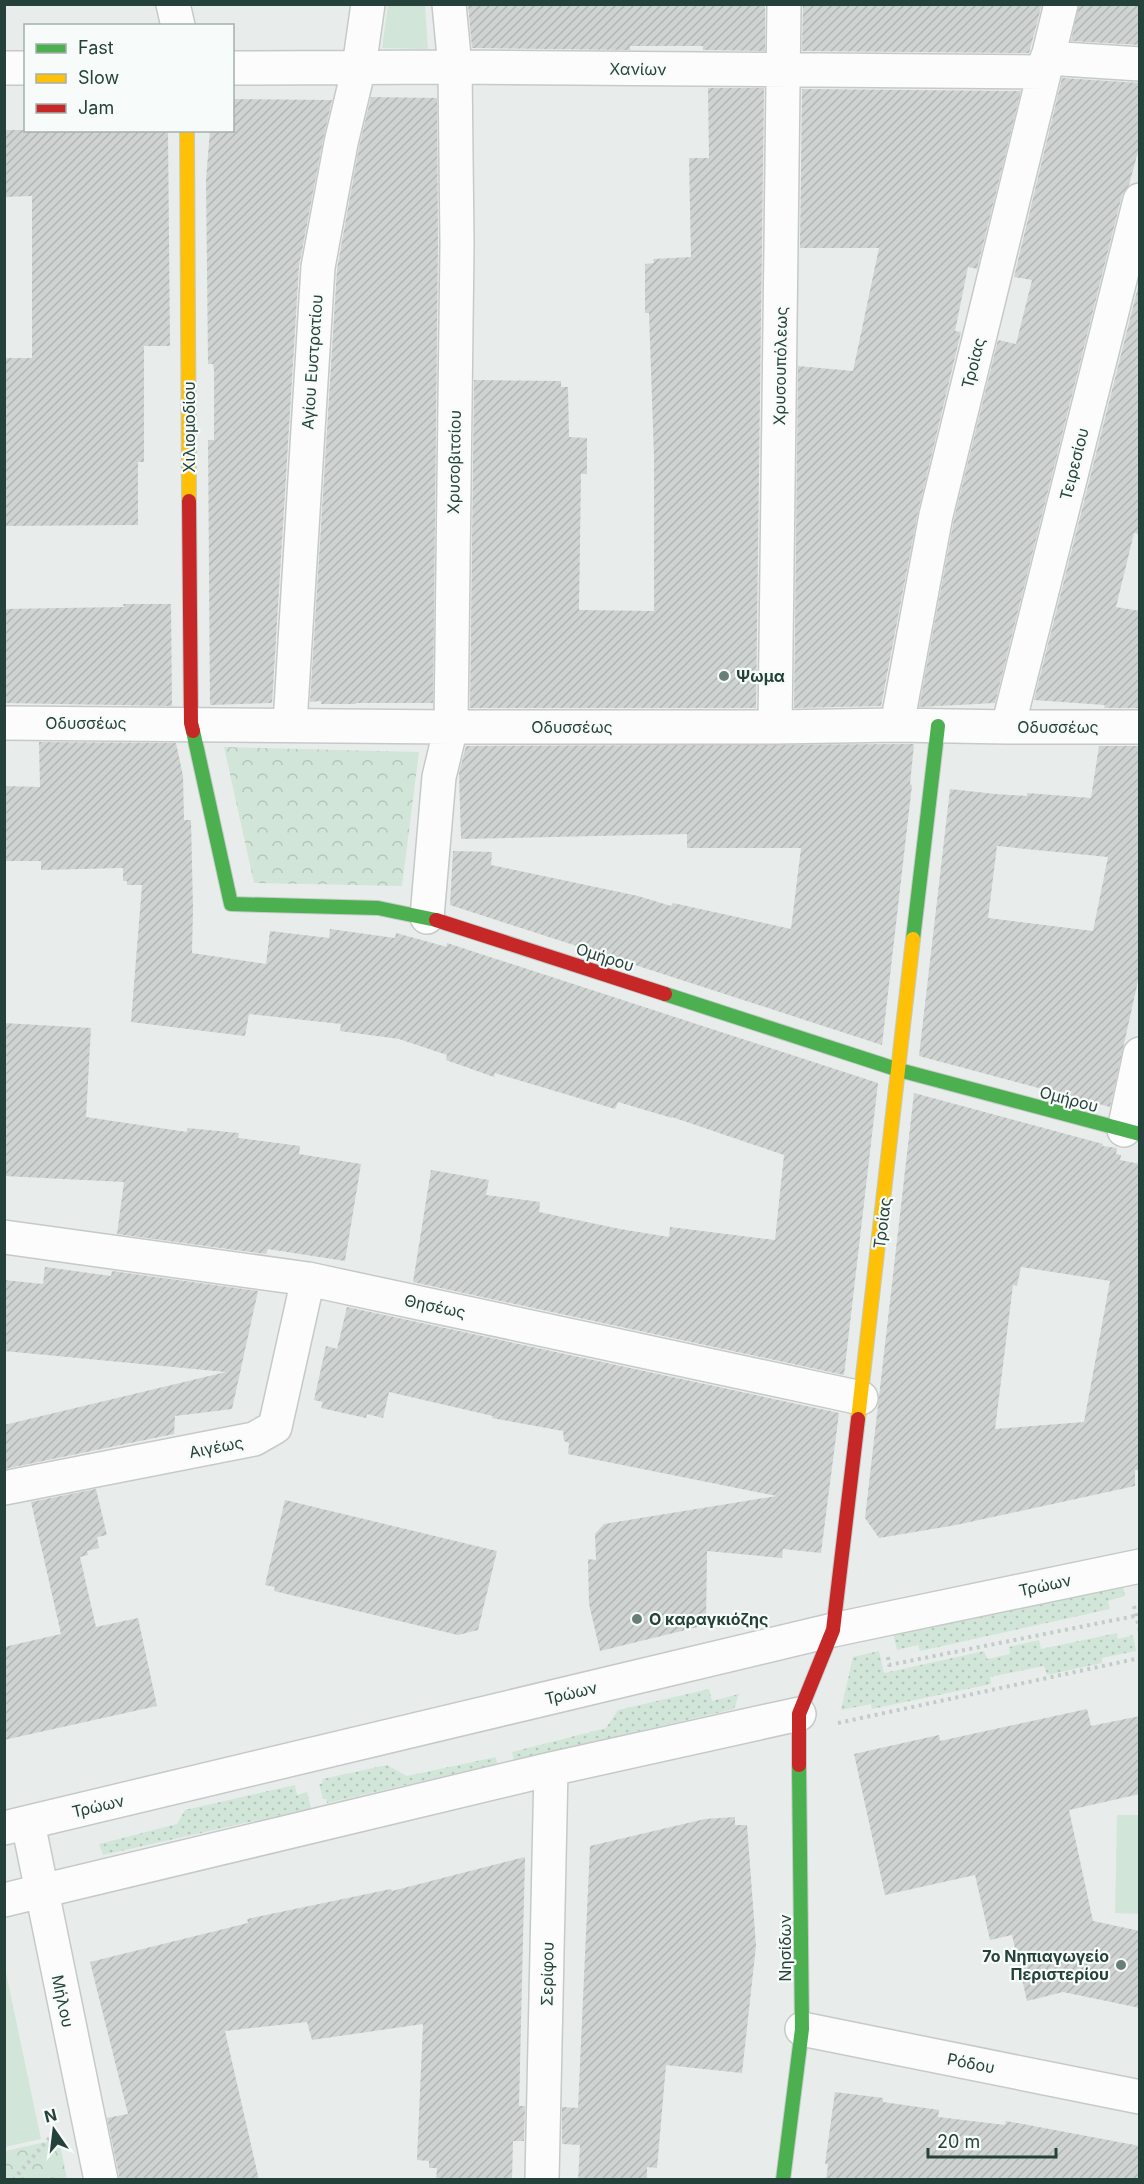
<svg xmlns="http://www.w3.org/2000/svg" width="1144" height="2184" viewBox="0 0 1144 2184" font-family="Inter,sans-serif">
	<style>
		.grass { fill: #d1e6d8 }
		.park { fill: url(#park-crowns) }
		.garden { fill: url(#garden-dots) }
		.building { fill: url(#building-hatch); fill-rule: evenodd }
		.lines { fill: none; stroke-linecap: round; stroke-linejoin: round }
		.street-casing { stroke: #c5cac8; stroke-width: 36 }
		.fast-casing { stroke: #c3cbc8; stroke-width: 16 }
		.slow-casing { stroke: #c3cbc8; stroke-width: 16 }
		.jam-casing { stroke: #c3cbc8; stroke-width: 16 }
		.path { stroke: #c3ccca; stroke-width: 4; stroke-dasharray: 3 4.5; stroke-linecap: butt }
		.street { stroke: #fcfcfc; stroke-width: 33 }
		.fast { stroke: #4caf50; stroke-width: 14 }
		.slow { stroke: #ffc107; stroke-width: 14 }
		.jam { stroke: #c62828; stroke-width: 14 }
		.poi-dot { fill: #697e78; stroke: #f7fbf9; stroke-width: 2 }
		.labels { text-anchor: middle; stroke-width: 4.5; stroke-linejoin: round; paint-order: stroke }
		.street-label { font-size: 16px; fill: #24423a; stroke: #f7fbf9 }
		.poi-label { font-size: 16px; font-weight: bold; fill: #24423a; stroke: #f7fbf9; text-anchor: start }
	</style>
	<defs>
		<pattern id="park-crowns" width="20" height="18" patternUnits="userSpaceOnUse" patternTransform="scale(1.5)"><rect width="20" height="18" fill="#d1e6d8"/><path d="M2 6a3 3 0 1 1 6 0M12 15a3 3 0 1 1 6 0" fill="none" stroke="#b3c6ba"/></pattern>
		<pattern id="garden-dots" width="8" height="8" patternUnits="userSpaceOnUse" patternTransform="scale(1.5)"><rect width="8" height="8" fill="#d1e6d8"/><path d="M2 2h.1M6 6h.1" fill="none" stroke="#b3c6ba" stroke-width="1.8" stroke-linecap="round"/></pattern>
		<pattern id="building-hatch" width="6" height="6" patternUnits="userSpaceOnUse" patternTransform="scale(1.5)"><rect width="6" height="6" fill="#cfd4d2"/><path d="M-1 1l2-2M0 6l6-6M5 7l2-2" fill="none" stroke="#b2b7b5"/></pattern>
	</defs>
	<rect width="100%" height="100%" fill="#e8edeb"/>
	<!-- grass -->
	<path class="grass" d="M388,5H425L428,49L382,48Z
		M1117,1815H1139V1914L1115,1913Z
		M5,1968L41,2139L5,2147H4Z"/>
	<!-- park -->
	<path class="park" d="M224,747L419,752L402,886L254,883Z
		M59,2139L67,2179H5V2151Z"/>
	<!-- garden -->
	<path class="garden" d="M1122,1582L1125,1596L1108,1601L1110,1609L920,1651L918,1645L897,1650L893,1633Z
		M1117,1633L1118,1639L1133,1635L1136,1651L1102,1658V1663L1047,1675L1044,1666L990,1677L991,1684L872,1709L871,1704L841,1710L853,1657L879,1651L884,1673L984,1651L987,1659L1010,1654L1009,1647L1039,1640L1041,1649Z
		M709,1689L712,1701L739,1694L734,1709L514,1760L512,1752L606,1728L618,1710Z
		M496,1757L497,1764L327,1803L326,1799H323L319,1784L323,1783L322,1779L387,1765L407,1776Z
		M295,1785L297,1795L307,1792L311,1808L103,1855L99,1844L177,1824L185,1810Z"/>
	<!-- building -->
	<path class="building" d="M468,4H765V51L707,50H703V46H630V50L472,48Z
		M803,4H1042L1029,53L802,51Z
		M1079,4H1140V45L1071,41Z
		M1062,78L1140,83V144L1129,185L1122,195L995,703L919,707L954,519L998,340L1016,344L1032,280L1014,277Z
		M708,88H764L756,708H470L474,380L561,381V387H568L569,437L587,438V474H581L579,610L654,611V456L649,313H645V264L654,263L653,259L691,257L689,158H709Z
		M802,89L1021,91L977,269L968,267L955,331L961,332L918,512L881,706L794,708L798,366L853,371L879,248H800Z
		M371,97L437,98L438,244L433,703H356V704H321V701L310,702L337,269L359,147Z
		M232,99L332,100L323,140L299,266L272,703L210,705L208,440H214V371L213,364H208L206,180L210,130H232Z
		M4,130H168L170,346H144V462H138V525L4,526V358H32V196L4,197Z
		M1140,279V534L1134,533L1116,607L1140,611V708H1104L1105,705L1034,700Z
		M123,604H171L172,706L4,703V609L124,607Z
		M39,742L176,743L183,776L184,820H191L193,909L192,953L266,964L270,931L329,938L330,929L395,938L396,933L447,947V943L878,1083L844,1375L413,1282L431,1170L489,1180L486,1195L540,1202L539,1212L620,1229L669,1237L670,1227L775,1240L784,1155L672,1117V1118L618,1102L615,1109L495,1073L494,1077L446,1060L447,1055L399,1039L340,1031L341,1024L249,1014L245,1036L131,1022L142,885H127V881H123V868L41,870V861H4V786L40,787Z
		M914,744L910,784L912,785L882,1045L450,905L453,851L492,852L491,865L638,896L671,906L673,903L791,929L801,848H687V834L461,839L459,773L466,746Z
		M1099,746H1140V972L1110,1107L919,1056L950,789L995,794L1027,796V793L1091,798ZM997,846L1108,857L1093,931L988,918Z
		M4,1023L91,1028L86,1117L187,1132V1128L239,1133L238,1138L300,1146L299,1154L361,1164L345,1261L268,1249L266,1254L117,1234L124,1182L4,1176Z
		M914,1093L1103,1144L1102,1146L1117,1148L1116,1154L1121,1155L1120,1160L1140,1164V1470H1135V1486L956,1525L879,1538L865,1518ZM1021,1267L1110,1281L1084,1422L995,1429L1013,1285L1017,1286Z
		M45,1267L111,1276L112,1271L258,1291L232,1409L175,1416L174,1434L4,1469V1425L226,1372L4,1351V1280L43,1284Z
		M347,1307L839,1413L821,1553L783,1549L782,1558L707,1551L706,1625L600,1651L589,1604L588,1559L596,1560L595,1534L604,1524L777,1496L568,1454L569,1443L564,1441L563,1431L492,1418L493,1416L389,1392L383,1418L367,1414L366,1418L321,1408L323,1402L314,1400L326,1346L337,1349Z
		M96,1489L107,1535L97,1537L99,1548L87,1551L88,1555L80,1557L96,1627L138,1618L157,1706L4,1740V1647L61,1634L31,1502Z
		M285,1500L497,1551L478,1630L458,1635L274,1591L275,1587L265,1585Z
		M1087,1709L1091,1726L1140,1716V1794L1069,1810L1093,1921L1140,1931V2008L1063,1992L1027,2001L1012,1935L990,1940L975,1875L885,1895L854,1754L939,1735L940,1741Z
		M735,1817V1825H747L756,1946L742,2073L666,2065L657,2168L647,2167V2180H578L580,2145L562,2144V2107L578,2108L590,1846L705,1819Z
		M525,1857L519,2106H525L524,2141H513L512,2180H436L437,2168H429V2161L417,2160L423,2024L312,2040L307,2022L225,2031L259,2180H120L107,2118L128,2114L90,1962L248,1923L247,1919L391,1889L392,1891Z
		M835,2092L883,2098V2102L939,2110L938,2117L1005,2125L1006,2121L1140,2146V2180H826L828,2164H825Z"/>
	<g class="lines">
		<defs>
			<path id="street" d="M173,4L178,26
				M1047,58L1140,64
				M4,68H26
				M232,68L455,67L1044,72
				M4,723L451,727H775L897,725L1008,727H1140
				M290,724L318,267L341,143L359,67L368,4
				M897,725L936,515L1061,4
				M775,727L784,4
				M1008,727L1140,200
				M427,917L439,777L451,727L457,244L455,67L449,4
				M1124,1130L1140,1054
				M4,1237L308,1279L861,1398
				M4,1488L254,1439L275,1427L308,1279
				M28,1823L101,2180
				M4,1828L833,1630L1140,1566
				M4,1900L551,1769L799,1714
				M802,2029L1140,2097
				M542,2180L551,1769"/>
			<path id="fast" d="M193,731L231,904L378,908L436,920
				M913,939L938,726
				M665,994L899,1070L1140,1134
				M783,2180L802,2029L799,1765"/>
			<path id="slow" d="M187,130L189,501
				M858,1419L913,939"/>
			<path id="jam" d="M189,501L191,723L193,731
				M436,920L665,994
				M799,1765V1714L833,1630L858,1419"/>
		</defs>
		<!-- street casing -->
		<use href="#street" class="street-casing"/>
		<!-- fast casing -->
		<use href="#fast" class="fast-casing"/>
		<!-- slow casing -->
		<use href="#slow" class="slow-casing"/>
		<!-- jam casing -->
		<use href="#jam" class="jam-casing"/>
		<!-- path -->
		<path class="path" d="M1134,1606L1140,1632
			M888,1657L889,1665L1140,1615
			M838,1723L1140,1658
			M13,2180L52,2135"/>
		<!-- street -->
		<use href="#street" class="street"/>
		<!-- fast -->
		<use href="#fast" class="fast"/>
		<!-- slow -->
		<use href="#slow" class="slow"/>
		<!-- jam -->
		<use href="#jam" class="jam"/>
	</g>
	<!-- markers -->
	<g class="poi-dot">
		<circle cx="724" cy="676" r="6"/>
		<circle cx="637" cy="1619" r="6"/>
		<circle cx="1121" cy="1965" r="6"/>
	</g>
	<g class="labels">
		<!-- street labels -->
		<g class="street-label">
			<text transform="translate(638 69) rotate(1)" y="6">Χανίων</text>
			<text transform="translate(312 362) rotate(-86)" y="6">Αγίου Ευστρατίου</text>
			<text transform="translate(973 363) rotate(-76)" y="6">Τροίας</text>
			<text transform="translate(780 366) rotate(-89)" y="6">Χρυσουπόλεως</text>
			<text transform="translate(189 427) rotate(-90)" y="6">Χιλιομοδίου</text>
			<text transform="translate(454 462) rotate(-89)" y="6">Χρυσοβιτσίου</text>
			<text transform="translate(1074 464) rotate(-76)" y="6">Τειρεσίου</text>
			<text x="86" y="729">Οδυσσέως</text>
			<text x="572" y="733">Οδυσσέως</text>
			<text x="1058" y="733">Οδυσσέως</text>
			<text transform="translate(605 957) rotate(18)" y="6">Ομήρου</text>
			<text transform="translate(1069 1099) rotate(15)" y="6">Ομήρου</text>
			<text transform="translate(882 1223) rotate(-83)" y="6">Τροίας</text>
			<text transform="translate(435 1306) rotate(12)" y="6">Θησέως</text>
			<text transform="translate(216 1447) rotate(-11)" y="6">Αιγέως</text>
			<text transform="translate(1045 1585) rotate(-12)" y="6">Τρώων</text>
			<text transform="translate(571 1693) rotate(-13)" y="6">Τρώων</text>
			<text transform="translate(98 1806) rotate(-13)" y="6">Τρώων</text>
			<text transform="translate(785 1948) rotate(-90)" y="6">Νησίδων</text>
			<text transform="translate(547 1974) rotate(-89)" y="6">Σερίφου</text>
			<text transform="translate(63 2001) rotate(78)" y="6">Μήλου</text>
			<text transform="translate(971 2063) rotate(11)" y="6">Ρόδου</text>
		</g>
		<!-- poi labels -->
		<g class="poi-label">
			<text x="736" y="682">Ψωμα</text>
			<text x="649" y="1625">Ο καραγκιόζης</text>
			<text x="1109" y="1962" text-anchor="end">7ο Νηπιαγωγείο<tspan x="1109" dy="18">Περιστερίου</tspan></text>
		</g>
	</g>
	<!-- border -->
	<rect width="1144" height="2184" fill="none" stroke="#24423a" stroke-width="12"/>
	<!-- legend -->
	<rect x="24" y="24" width="210" height="108" fill="#f7fbf9" stroke="#a3b1ad" stroke-width="1.5"/>
	<rect x="36" y="44" width="30" height="9" fill="#4caf50" stroke="#a3b1ad" stroke-width="1.5"/>
	<text x="78" y="54" font-size="18" fill="#24423a">Fast</text>
	<rect x="36" y="74" width="30" height="9" fill="#ffc107" stroke="#a3b1ad" stroke-width="1.5"/>
	<text x="78" y="84" font-size="18" fill="#24423a">Slow</text>
	<rect x="36" y="104" width="30" height="9" fill="#c62828" stroke="#a3b1ad" stroke-width="1.5"/>
	<text x="78" y="114" font-size="18" fill="#24423a">Jam</text>
	<!-- north arrow -->
	<g transform="translate(54 2130) rotate(346)" stroke="#f7fbf9" stroke-width="4.5" paint-order="stroke">
	<path d="M0-4.5L10 22L0 15L-10 22Z" fill="#24423a"/>
	<text y="-9" font-size="16" font-weight="bold" text-anchor="middle" fill="#24423a">N</text>
	</g>
	<!-- scale -->
	<path d="M928 2148v9h128v-9" fill="none" stroke="#24423a" stroke-width="3"/>
	<text x="937" y="2148" font-size="18" fill="#24423a" stroke="#f7fbf9" stroke-width="4.5" paint-order="stroke">20 m</text>
</svg>
